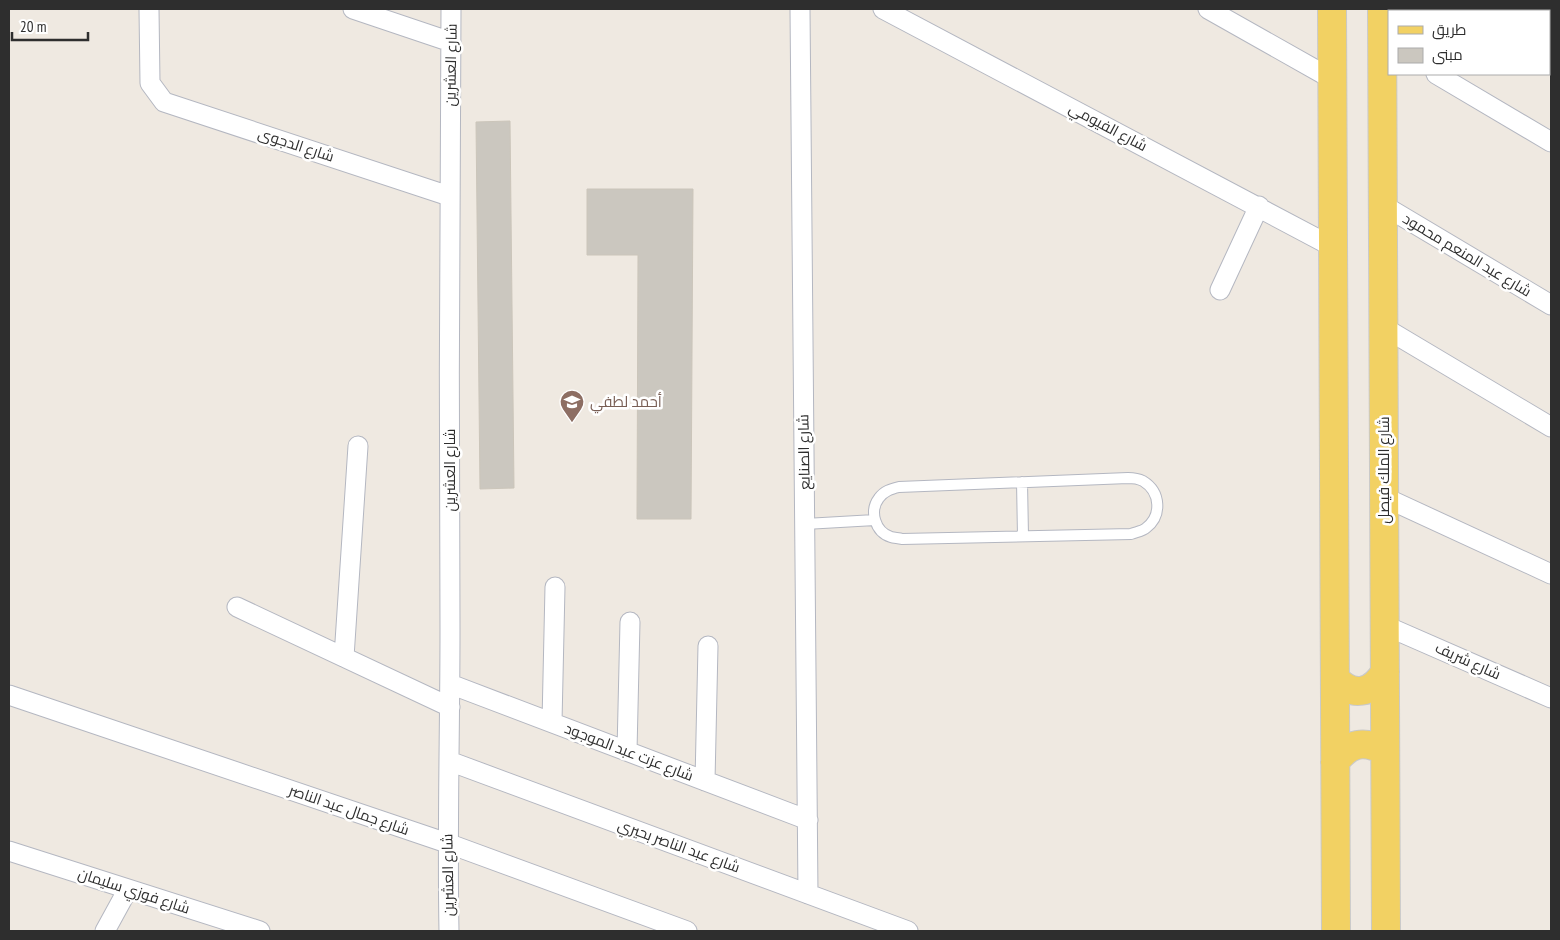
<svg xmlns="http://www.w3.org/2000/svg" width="1560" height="940" viewBox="0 0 1560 940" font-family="'PT Sans Narrow',Cairo,sans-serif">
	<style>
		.building { fill: #cbc7bf; stroke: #cbc5ba }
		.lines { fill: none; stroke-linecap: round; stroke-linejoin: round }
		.lane-casing { stroke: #b4b7c1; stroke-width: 12 }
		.street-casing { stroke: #b4b7c1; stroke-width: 21 }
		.primary-casing { stroke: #c9c9c9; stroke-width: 30 }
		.lane { stroke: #fff; stroke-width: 10 }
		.street { stroke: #fff; stroke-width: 19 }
		.primary { stroke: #f2d163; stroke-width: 28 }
		.labels { text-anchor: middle; stroke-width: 5; stroke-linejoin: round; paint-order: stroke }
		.street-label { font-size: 15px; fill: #2e2e2e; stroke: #fff }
		.education-label { font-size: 15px; fill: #785e54; stroke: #fff; text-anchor: start }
	</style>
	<rect width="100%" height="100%" fill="#efe9e1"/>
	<!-- building -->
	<path class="building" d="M510,121L514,488L480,489L476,122Z
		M587,189H693L691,519H637L638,255H587Z"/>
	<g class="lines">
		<defs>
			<path id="lane" d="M1128,478C1133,478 1139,479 1143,481C1161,492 1162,516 1146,528C1143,531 1136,532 1131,534L902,539C899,538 894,538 891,537C875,532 869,511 879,498C884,491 891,489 899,487Z
				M1022,482L1023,536
				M805,524L875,520"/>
			<path id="street" d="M149,9L150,83L164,102L449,196
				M353,9L451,42
				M800,9L808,894
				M883,9L1333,247
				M1208,9L1332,79
				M1436,74L1551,142
				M1383,205L1551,305
				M1220,290L1259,206
				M1383,327L1551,427
				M1384,497L1551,574
				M237,607L450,707
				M1384,625L1551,698
				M344,657L358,446
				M450,684L808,820
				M9,695L447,843L687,931
				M552,722L555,587
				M627,751L630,622
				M449,761L908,931
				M705,781L708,646
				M9,851L260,931
				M105,931L128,889
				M449,931C447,831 450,730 450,630C449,423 449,216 451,9"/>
			<path id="primary" d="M1332,9L1336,931
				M1382,9L1386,931
				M1335,678C1352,698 1372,694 1385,672
				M1335,762C1350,742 1364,740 1385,751"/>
		</defs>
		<!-- lane casing -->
		<use href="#lane" class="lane-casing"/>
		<!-- street casing -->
		<use href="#street" class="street-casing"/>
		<!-- primary casing -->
		<use href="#primary" class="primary-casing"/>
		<!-- lane -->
		<use href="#lane" class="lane"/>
		<!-- street -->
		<use href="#street" class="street"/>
		<!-- primary -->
		<use href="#primary" class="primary"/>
	</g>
	<!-- icons -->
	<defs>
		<symbol id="school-pin" viewBox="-11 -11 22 30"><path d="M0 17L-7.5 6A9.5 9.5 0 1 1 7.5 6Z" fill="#8d6e63" stroke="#fff"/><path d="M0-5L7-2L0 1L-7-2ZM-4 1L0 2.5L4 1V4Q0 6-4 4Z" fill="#fff"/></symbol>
	</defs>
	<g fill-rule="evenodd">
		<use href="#school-pin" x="558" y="388" width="28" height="38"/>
	</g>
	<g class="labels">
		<!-- street labels -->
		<g class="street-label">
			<text transform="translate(451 65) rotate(-89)" y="5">شارع العشرين</text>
			<text transform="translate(1108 127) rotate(28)" y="5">شارع الفيومي</text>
			<text transform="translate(296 145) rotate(18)" y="5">شارع الدجوى</text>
			<text transform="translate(1467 255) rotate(31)" y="5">شارع عبد المنعم محمود</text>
			<text transform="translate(804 452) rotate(-91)" y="5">شارع الصنايع</text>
			<text transform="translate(450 470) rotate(-90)" y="5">شارع العشرين</text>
			<text transform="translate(1384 470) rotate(-90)" y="5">شارع الملك فيصل</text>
			<text transform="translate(1468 661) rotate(24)" y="5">شارع شريف</text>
			<text transform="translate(629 752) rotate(21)" y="5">شارع عزت عبد الموجود</text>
			<text transform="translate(349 810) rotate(19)" y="5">شارع جمال عبد الناصر</text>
			<text transform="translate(679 846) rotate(20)" y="5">شارع عبد الناصر بحيري</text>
			<text transform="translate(448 875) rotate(-91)" y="5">شارع العشرين</text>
			<text transform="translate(134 891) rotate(18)" y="5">شارع فوزي سليمان</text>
		</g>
		<!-- education labels -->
		<g class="education-label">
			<text x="590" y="407">أحمد لطفي</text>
		</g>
	</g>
	<!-- border -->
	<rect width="1560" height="940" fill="none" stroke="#2e2e2e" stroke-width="20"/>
	<!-- legend -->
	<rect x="1388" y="10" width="162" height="65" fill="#ffffff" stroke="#ababab"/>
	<rect x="1398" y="26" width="25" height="8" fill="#f2d163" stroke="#ababab"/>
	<text x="1432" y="35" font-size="15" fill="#2e2e2e">طريق</text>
	<rect x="1398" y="48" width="25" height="15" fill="#cbc7bf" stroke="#ababab"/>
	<text x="1432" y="60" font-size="15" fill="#2e2e2e">مبنى</text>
	<!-- scale -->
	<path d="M12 32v8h76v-8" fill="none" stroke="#2e2e2e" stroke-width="2.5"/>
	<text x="20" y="32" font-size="15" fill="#2e2e2e" stroke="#ffffff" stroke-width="4" paint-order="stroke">20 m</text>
</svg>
